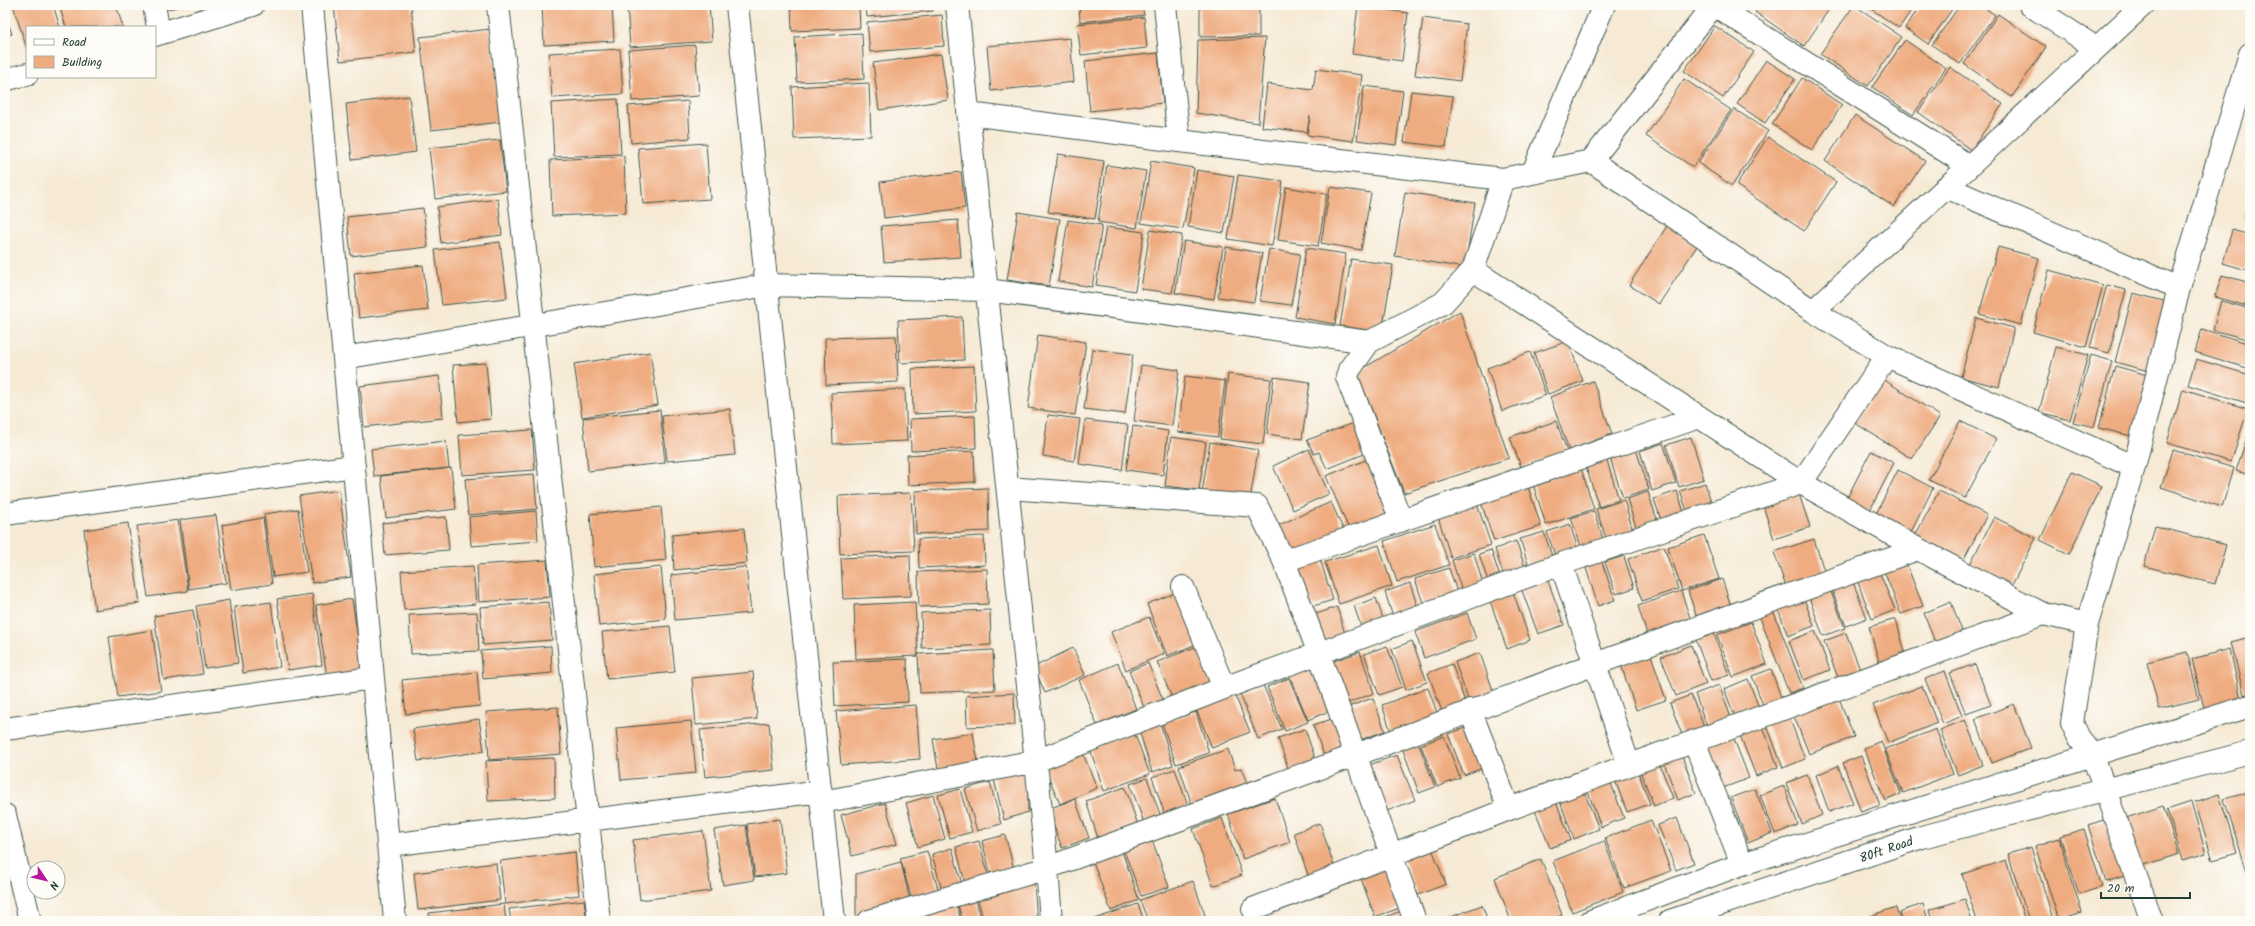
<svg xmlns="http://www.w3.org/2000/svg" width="2255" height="926" viewBox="0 0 2255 926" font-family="Kalam,sans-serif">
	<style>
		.building { fill: #efac80 }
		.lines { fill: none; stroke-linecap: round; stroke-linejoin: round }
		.street-casing { stroke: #3f574c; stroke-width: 24 }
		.secondary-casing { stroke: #3f574c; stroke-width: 24 }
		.street { stroke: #fff; stroke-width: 22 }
		.secondary { stroke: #fff; stroke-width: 22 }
		.labels { text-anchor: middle; stroke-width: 3; stroke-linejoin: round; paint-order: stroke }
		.street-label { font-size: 13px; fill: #1f3d34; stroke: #fdfcf7 }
	</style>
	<rect width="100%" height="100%" fill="#fdfcf7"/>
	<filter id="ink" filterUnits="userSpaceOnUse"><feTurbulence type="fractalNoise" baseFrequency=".025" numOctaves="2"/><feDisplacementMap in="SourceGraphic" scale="8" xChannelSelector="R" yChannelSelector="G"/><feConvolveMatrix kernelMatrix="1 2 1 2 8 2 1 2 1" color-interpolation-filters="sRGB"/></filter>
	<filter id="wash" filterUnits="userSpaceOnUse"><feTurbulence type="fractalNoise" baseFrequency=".012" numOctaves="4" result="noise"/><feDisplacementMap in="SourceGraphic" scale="16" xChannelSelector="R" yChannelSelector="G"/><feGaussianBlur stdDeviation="0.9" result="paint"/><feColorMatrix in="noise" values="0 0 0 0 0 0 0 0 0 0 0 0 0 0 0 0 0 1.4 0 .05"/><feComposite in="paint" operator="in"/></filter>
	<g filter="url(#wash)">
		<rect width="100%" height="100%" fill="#f6ead5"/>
		<g id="blocks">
			<!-- building -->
			<path class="building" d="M13,5H53L60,27H27V49Z
				M59,5H116L123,27H66Z
				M162,5H183V6L163,10Z
				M334,5H411L416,52L340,61Z
				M542,5H612L614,41L544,45Z
				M627,5H709L712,41L630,47Z
				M791,5H859L860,28L792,31Z
				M866,5H933V11L867,17Z
				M1079,5H1142L1144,15L1080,22Z
				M1200,5H1259V36L1200,37Z
				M1760,5H1832L1804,46L1755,12Z
				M1854,5L1902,37L1868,86L1820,54Z
				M1868,5H1915L1899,28L1867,6Z
				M1921,5H1955L1928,44L1905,28Z
				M1960,5H1981L1995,15L1960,64L1932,45Z
				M1358,6L1408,13L1402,61L1352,54Z
				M1998,14L2046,47L2012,97L1964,64Z
				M5,15L12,34L5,36Z
				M942,15L944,46L870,52L867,22Z
				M1144,17L1147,48L1081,55L1077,24Z
				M1423,18L1467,24L1460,81L1415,75Z
				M1715,26L1754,52L1723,98L1684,71Z
				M491,29L501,122L431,130L420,37Z
				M862,33L864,79L797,82L795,37Z
				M1070,38L1074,82L991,91L987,46Z
				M1265,38L1258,123L1196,113L1198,40Z
				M1905,40L1946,68L1913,115L1872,87Z
				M695,45L699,96L632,101L628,50Z
				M620,49L623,94L552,98L549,53Z
				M1158,53L1163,103L1090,111L1085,61Z
				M941,54L948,100L879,110L873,63Z
				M1766,60L1795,79L1765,123L1737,104Z
				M1950,67L2003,104L1971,150L1918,112Z
				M1316,69L1362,75L1353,141L1307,135L1310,116L1307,132L1262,127L1267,84L1313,90Z
				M1802,78L1842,105L1812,150L1772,124Z
				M1684,79L1731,110L1693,167L1646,136Z
				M869,83L871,136L794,139L792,87Z
				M1364,86L1403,91L1396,145L1357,140Z
				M1411,91L1453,96L1446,147L1404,142Z
				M409,96L416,152L352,160L346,104Z
				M618,99L621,154L554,157L551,103Z
				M688,101L690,138L631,143L628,106Z
				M1734,109L1768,131L1732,186L1698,163Z
				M1855,115L1925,161L1894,207L1825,161Z
				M1768,137L1836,182L1804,231L1736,185Z
				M500,140L506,191L435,199L429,148Z
				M706,143L710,199L643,204L638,148Z
				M1058,154L1104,161L1095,219L1048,212Z
				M624,156L626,213L552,216L550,160Z
				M1151,161L1194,168L1183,229L1141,223Z
				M1107,165L1146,171L1137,228L1098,222Z
				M1197,170L1234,176L1224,233L1188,227Z
				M961,172L965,208L884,218L880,182Z
				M1238,175L1283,181L1272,246L1228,239Z
				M1286,187L1327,194L1318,246L1278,240Z
				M1330,187L1371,193L1361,250L1321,243Z
				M1405,192L1475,203L1465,268L1395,256Z
				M2250,197V219L2244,217Z
				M498,199L502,235L441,243L437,207Z
				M423,208L428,247L351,256L347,217Z
				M1018,212L1060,219L1049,286L1007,280Z
				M958,220L961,257L884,262L881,226Z
				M1068,220L1102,225L1092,287L1058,281Z
				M1667,226L1697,246L1659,304L1629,285Z
				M1106,227L1144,232L1135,291L1096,285Z
				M1150,230L1182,235L1172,293L1141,289Z
				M2232,230L2250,235V271L2223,263Z
				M1184,241L1223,247L1214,299L1175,293Z
				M500,242L507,298L442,305L435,250Z
				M1226,247L1262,253L1254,302L1218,297Z
				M1998,247L2039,258L2021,325L1979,314Z
				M1306,248L1346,254L1335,324L1295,317Z
				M1269,249L1300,254L1291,305L1260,301Z
				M1351,259L1393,265L1382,332L1340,326Z
				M423,265L428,310L359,318L354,273Z
				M2049,270L2103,285L2086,347L2033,332Z
				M2222,275L2250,283V307L2215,297Z
				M2107,285L2126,290L2109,353L2090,348Z
				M2133,293L2171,303L2152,372L2115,362Z
				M2221,301L2250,309V340L2213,330Z
				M1460,311L1509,458L1404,493L1357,372Z
				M962,317L964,360L900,363L898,320Z
				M1976,318L2014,328L1999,387L1961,377Z
				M2202,329L2250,344V369L2195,352Z
				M1038,335L1086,342L1075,415L1028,408Z
				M896,336L898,382L826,385L825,338Z
				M1568,341L1583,381L1548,394L1534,353Z
				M2056,347L2088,355L2070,420L2039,412Z
				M1092,349L1133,354L1125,414L1084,409Z
				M650,352L658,405L582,417L574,364Z
				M1530,352L1546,395L1502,411L1487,368Z
				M2091,355L2112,361L2094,427L2073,422Z
				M2196,359L2250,375V404L2188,385Z
				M486,363L491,419L458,422L453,365Z
				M1141,365L1179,370L1172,426L1134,421Z
				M974,366L976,411L913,414L912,369Z
				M2115,366L2151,376L2135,437L2099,428Z
				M1228,374L1271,379L1263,444L1220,439Z
				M439,376L443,418L364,427L360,386Z
				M1185,376L1225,381L1218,437L1178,432Z
				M1274,377L1310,382L1302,439L1267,434Z
				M1883,379L1940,416L1912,459L1855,423Z
				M1593,381L1612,434L1569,450L1550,397Z
				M905,389L907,441L833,444L831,393Z
				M2183,389L2248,409L2231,462L2167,443Z
				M730,409L735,455L667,461L662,416Z
				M660,410L665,463L588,471L583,418Z
				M1048,415L1080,419L1074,461L1043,456Z
				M975,416L976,448L911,451L910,419Z
				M1085,420L1128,425L1122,470L1079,464Z
				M1556,421L1567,451L1521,467L1510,437Z
				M1960,421L1996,439L1965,498L1929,480Z
				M1357,422L1369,452L1327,469L1319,452L1314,454L1307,440Z
				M1133,426L1168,431L1163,475L1126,470Z
				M2250,429V475L2236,471Z
				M532,430L535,470L462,475L459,435Z
				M1171,437L1206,442L1199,490L1165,486Z
				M1691,437L1704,479L1679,487L1666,445Z
				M446,441L449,468L374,476L371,449Z
				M1210,442L1258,450L1250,500L1202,493Z
				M1663,443L1676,483L1652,491L1640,451Z
				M1635,446L1649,490L1623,498L1609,455Z
				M1309,449L1329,494L1293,510L1273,466Z
				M2173,450L2234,468L2222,507L2161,487Z
				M974,451L975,482L908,485L907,455Z
				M1871,451L1894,463L1869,512L1846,500Z
				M1605,454L1619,500L1599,507L1584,461Z
				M1371,458L1391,518L1351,534L1326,476Z
				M451,468L456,509L386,518L381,476Z
				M1581,468L1594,509L1546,525L1533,484Z
				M1898,470L1933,488L1908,538L1873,520Z
				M2072,472L2102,486L2069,554L2040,540Z
				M534,474L537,509L468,515L465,479Z
				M1705,483L1714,511L1690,519L1680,491Z
				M1528,487L1541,526L1494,541L1481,502Z
				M988,488L989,531L916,534L915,491Z
				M1797,488L1810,527L1774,539L1761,500Z
				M339,490L351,577L312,583L299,496Z
				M1677,491L1686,518L1663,526L1654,499Z
				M1939,491L1987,515L1963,561L1915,536Z
				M1648,492L1660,529L1639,536L1627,499Z
				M911,493L914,551L840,554L838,496Z
				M1624,500L1635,538L1609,547L1596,509Z
				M1331,502L1344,531L1292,555L1279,525Z
				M1477,504L1491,545L1451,558L1438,517Z
				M661,507L666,560L594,567L590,514Z
				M298,509L307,572L273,577L264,514Z
				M536,511L538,541L471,546L469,517Z
				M1594,511L1606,548L1584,555L1571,518Z
				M216,515L226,583L189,589L180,520Z
				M446,517L449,550L385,555L382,523Z
				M1994,517L2036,538L2012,585L1970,564Z
				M263,518L272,584L231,590L222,525Z
				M178,520L188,591L148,597L137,526Z
				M128,523L140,603L95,610L84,530Z
				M1435,524L1449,565L1397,582L1384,541Z
				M1570,524L1580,556L1558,564L1547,532Z
				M2155,526L2226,545L2215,584L2144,566Z
				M744,528L747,563L674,570L672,535Z
				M1544,532L1554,562L1530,570L1520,539Z
				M1704,535L1719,579L1682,591L1668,547Z
				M984,536L985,565L919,568L918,539Z
				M1814,539L1825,574L1786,587L1774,552Z
				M1516,541L1527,573L1505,580L1495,549Z
				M1379,545L1392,586L1339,604L1325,562Z
				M1664,546L1678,589L1642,601L1628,559Z
				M1491,550L1501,580L1489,584L1479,554Z
				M1318,553L1333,600L1307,608L1292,562Z
				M1474,553L1485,591L1464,598L1452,560Z
				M910,555L911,596L843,599L841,558Z
				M1624,556L1634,588L1616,594L1605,562Z
				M1904,558L1923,606L1901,614L1882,566Z
				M547,560L550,597L479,602L477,565Z
				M1602,562L1615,600L1598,606L1586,568Z
				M473,566L476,604L404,610L401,571Z
				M1877,566L1895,610L1872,619L1855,575Z
				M661,567L666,619L599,626L594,574Z
				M746,567L751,613L675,620L671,575Z
				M1449,568L1460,601L1426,612L1415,579Z
				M987,569L988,604L919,607L918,572Z
				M1851,577L1867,618L1846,626L1830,585Z
				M1547,578L1564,625L1538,634L1521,588Z
				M1722,579L1733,612L1699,624L1688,591Z
				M1410,583L1419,612L1394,620L1385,592Z
				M1828,584L1845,628L1823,636L1807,592Z
				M1180,591L1200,643L1167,656L1147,604Z
				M1681,591L1693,627L1649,641L1638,606Z
				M1513,592L1530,640L1507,649L1490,601Z
				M312,594L322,665L288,670L277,599Z
				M1803,596L1814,626L1788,636L1777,606Z
				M1376,598L1383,619L1361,626L1354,606Z
				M352,599L363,672L327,677L316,605Z
				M229,600L238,663L205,668L196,606Z
				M271,602L280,667L243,673L234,607Z
				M549,602L552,640L483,645L480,607Z
				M915,602L918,656L856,659L854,605Z
				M1951,602L1965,639L1938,650L1924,613Z
				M1771,605L1803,688L1789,693L1757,610Z
				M1337,607L1346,637L1323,644L1313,615Z
				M193,610L203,674L164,680L154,616Z
				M990,610L991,645L922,648L921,613Z
				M477,612L479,651L411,654L409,615Z
				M1467,613L1476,639L1424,658L1415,632Z
				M1149,617L1164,654L1126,670L1111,632Z
				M1896,619L1907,660L1881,668L1869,627Z
				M1751,622L1767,664L1733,677L1717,635Z
				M670,626L675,672L607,679L602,632Z
				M152,630L161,691L118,697L109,637Z
				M1713,631L1729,675L1711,681L1695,638Z
				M1815,631L1830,670L1804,680L1789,641Z
				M1846,633L1862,675L1840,683L1824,641Z
				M2250,637V693L2244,695L2231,642Z
				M1412,641L1427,682L1406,690L1392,649Z
				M1691,645L1706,684L1676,696L1661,657Z
				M551,646L552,673L483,679L481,651Z
				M1198,646L1214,687L1174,703L1157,662Z
				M1387,646L1402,687L1379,695L1364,654Z
				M1073,648L1085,675L1045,693L1034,667Z
				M2230,649L2242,703L2205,712L2192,659Z
				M993,650L995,690L920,693L918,654Z
				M1360,652L1374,693L1343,705L1328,663Z
				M2187,652L2199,699L2159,709L2147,662Z
				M1480,653L1495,696L1470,705L1455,662Z
				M1651,655L1666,700L1636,710L1621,665Z
				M1314,658L1334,709L1308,720L1287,670Z
				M907,659L908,702L835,706L833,662Z
				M1118,663L1136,709L1097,725L1079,680Z
				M1148,663L1165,705L1146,712L1129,671Z
				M1452,664L1467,708L1444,717L1428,673Z
				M1975,664L1991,705L1966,714L1950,673Z
				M1771,669L1784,706L1766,713L1752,676Z
				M1945,671L1962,716L1943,724L1925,679Z
				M477,672L480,706L406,714L402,680Z
				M753,672L757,719L696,725L692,678Z
				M1289,678L1308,722L1285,731L1267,687Z
				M1748,679L1761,713L1737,722L1724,689Z
				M1263,685L1282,729L1258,739L1240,694Z
				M1719,685L1733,723L1709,732L1695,694Z
				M1922,686L1937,723L1888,743L1873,705Z
				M1428,688L1439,718L1392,735L1382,705Z
				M1014,693L1015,725L967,727L966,696Z
				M1234,693L1250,732L1212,748L1196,709Z
				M1837,693L1854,737L1809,754L1792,711Z
				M1691,695L1706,732L1684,740L1670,703Z
				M1373,698L1385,731L1357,741L1345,708Z
				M2014,704L2031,748L1992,763L1975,719Z
				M916,705L920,759L841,765L836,711Z
				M558,707L561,754L489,760L486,712Z
				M1196,712L1209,753L1176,764L1162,723Z
				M1788,714L1805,759L1783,768L1766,723Z
				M1338,717L1351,755L1327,764L1313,725Z
				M479,719L484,751L418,761L413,729Z
				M1965,720L1983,765L1958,775L1940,730Z
				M691,721L696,773L621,780L616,728Z
				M769,723L774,770L705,777L700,730Z
				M1160,723L1173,765L1152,772L1139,730Z
				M1762,724L1778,767L1756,776L1739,733Z
				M1471,726L1486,767L1464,775L1448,734Z
				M1305,729L1318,767L1291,777L1278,738Z
				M1936,729L1953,774L1903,793L1885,749Z
				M1134,732L1150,774L1104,791L1090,749Z
				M973,733L979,768L939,775L933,739Z
				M1732,734L1749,778L1723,788L1707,745Z
				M1444,736L1460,778L1437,787L1421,745Z
				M1417,739L1435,787L1419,793L1401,745Z
				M1881,741L1901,794L1885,801L1864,748Z
				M1228,749L1235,770L1241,768L1250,791L1194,811L1179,766Z
				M1082,751L1097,788L1060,804L1044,766Z
				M1680,751L1696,793L1678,800L1662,758Z
				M1397,755L1415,800L1387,811L1369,765Z
				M1861,756L1880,805L1861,812L1843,763Z
				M554,758L555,798L488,801L486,761Z
				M1658,760L1673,798L1654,806L1639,768Z
				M1636,766L1650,804L1627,812L1613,775Z
				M1838,766L1853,803L1829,812L1816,775Z
				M1028,769V812L1004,820L993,775Z
				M1175,769L1188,806L1165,815L1152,777Z
				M1807,775L1822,815L1802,824L1786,783Z
				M1147,778L1161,817L1144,823L1130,784Z
				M1609,778L1624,818L1601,827L1586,787Z
				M990,782L1001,824L977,831L965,789Z
				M1784,786L1798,825L1775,834L1760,795Z
				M1125,787L1140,831L1100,845L1086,801Z
				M960,789L972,832L950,838L938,795Z
				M1583,789L1599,829L1574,839L1559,799Z
				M1755,789L1772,833L1748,843L1731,798Z
				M2246,793L2250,806V874L2248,875L2224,799Z
				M2219,794L2237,853L2213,860L2195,802Z
				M933,795L945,839L918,847L906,803Z
				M1275,798L1290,842L1243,859L1228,814Z
				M1075,799L1089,838L1062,848L1048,809Z
				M1556,802L1571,840L1550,848L1535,810Z
				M2191,802L2206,853L2183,860L2167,810Z
				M885,803L897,844L852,856L841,815Z
				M2163,806L2179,854L2141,866L2126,818Z
				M2113,817L2131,874L2106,882L2088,825Z
				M1222,818L1242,875L1213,886L1193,829Z
				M1677,818L1694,863L1676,870L1658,825Z
				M780,819L787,873L755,877L747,824Z
				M1651,820L1671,871L1624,888L1605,838Z
				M1320,823L1335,869L1309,878L1294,833Z
				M746,825L754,880L723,885L714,830Z
				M2084,829L2102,887L2079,894L2060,836Z
				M703,831L711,891L640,900L633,840Z
				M1005,835L1015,873L992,879L982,841Z
				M1151,837L1169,887L1141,896L1123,848Z
				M2059,838L2082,913L2059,920L2035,846Z
				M979,841L990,880L966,887L956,847Z
				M1604,841L1623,892L1572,912L1553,861Z
				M1430,844L1446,884L1418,895L1402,855Z
				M2031,847L2052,916L2036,921H2029L2008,854Z
				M952,848L963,888L943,894L932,854Z
				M1121,848L1139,900L1111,911L1092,859Z
				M927,851L938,889L911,897L900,858Z
				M575,852L579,895L505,904L500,861Z
				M1541,859L1562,915L1547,921H1511L1495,878Z
				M2006,860L2025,921H1977L1962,874Z
				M901,862L911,905L856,921V874Z
				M1388,862L1405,906L1375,917L1359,873Z
				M496,863L500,900L418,910L414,873Z
				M1193,881L1207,921H1148L1140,900Z
				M1034,882L1037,921H984L976,893Z
				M1965,899L1972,921H1932L1929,910Z
				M584,900L587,921H511L509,909Z
				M976,900L982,921H963L958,905Z
				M956,902L961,921H929L927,911Z
				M504,904L506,921H430L429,913Z
				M1138,904L1144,921H1089Z
				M1923,904L1928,921H1902L1899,912Z
				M1482,905L1488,921H1440Z
				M1896,907L1900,921H1871L1870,916Z
				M1404,910L1408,921H1374Z
				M922,912L925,921H893Z"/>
		</g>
	</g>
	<g filter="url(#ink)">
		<use href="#blocks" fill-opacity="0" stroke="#3f574c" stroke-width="1"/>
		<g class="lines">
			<defs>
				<path id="street" d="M154,5L159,33
					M312,5L395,921
					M498,5L599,921
					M737,5L834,921
					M957,5L1047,868L1051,921
					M1165,5L1179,141
					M1714,5L1969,166
					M2030,5L2096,48
					M155,35L253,5
					M5,80L27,74
					M969,114L1179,141L1503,179L1591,161L1714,5
					M1591,161L1813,311L1887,356L2134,467
					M1533,172L1604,5
					M1946,187L2179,288
					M1473,270L1801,483L1918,549L2043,614L2087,624
					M1813,311L2143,5
					M1369,342L1349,370L1347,377L1401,521
					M344,358L767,285L987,290L1369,342L1443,303L1473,270L1503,179
					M1008,488L1257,506L1284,561L1319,654L1415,921
					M5,514L354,466
					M1284,561L1699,417
					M1561,564L1629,765
					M1183,587L1224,688
					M1470,710L1509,809
					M5,729L373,678
					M1694,741L1742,864
					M822,802L1036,761L1224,688L1561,564L1801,483L1887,356
					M5,815L30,921
					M389,845L821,791
					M1253,909L1509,809L2043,614
					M869,921L1047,868L1356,755L1595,664L1918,549
					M2152,921L2092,754L2079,738L2072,723L2087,624L2134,467L2179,288L2250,54"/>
				<path id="secondary" d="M1591,921L1742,864L2250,706
					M1670,921L1922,837L2250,752"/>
			</defs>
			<!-- street casing -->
			<use href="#street" class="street-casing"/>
			<!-- secondary casing -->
			<use href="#secondary" class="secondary-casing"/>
			<!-- street -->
			<use href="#street" class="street"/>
			<!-- secondary -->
			<use href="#secondary" class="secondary"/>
		</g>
	</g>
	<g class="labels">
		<!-- street labels -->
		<g class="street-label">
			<text transform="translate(1886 849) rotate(-19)" y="5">80ft Road</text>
		</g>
	</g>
	<!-- margin -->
	<rect width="2255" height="926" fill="none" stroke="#fdfcf7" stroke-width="20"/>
	<!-- legend -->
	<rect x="26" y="26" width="130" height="52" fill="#fdfcf7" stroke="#a4b0a9"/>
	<rect x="34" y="39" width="20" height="6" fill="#ffffff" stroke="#a4b0a9"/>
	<text x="62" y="46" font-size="12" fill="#1f3d34">Road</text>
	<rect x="34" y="56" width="20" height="12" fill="#efac80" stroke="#a4b0a9"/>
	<text x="62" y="66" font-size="12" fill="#1f3d34">Building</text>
	<!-- north arrow -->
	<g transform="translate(46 880) rotate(125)"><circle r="19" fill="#fdfcf7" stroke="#a4b0a9"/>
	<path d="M0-3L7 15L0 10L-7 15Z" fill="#b5179e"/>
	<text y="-6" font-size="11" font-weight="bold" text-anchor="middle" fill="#1f3d34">N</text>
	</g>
	<!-- scale -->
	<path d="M2101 892v6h89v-6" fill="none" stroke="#1f3d34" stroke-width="2"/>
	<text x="2107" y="892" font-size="12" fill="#1f3d34" stroke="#fdfcf7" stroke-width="3" paint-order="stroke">20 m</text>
</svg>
